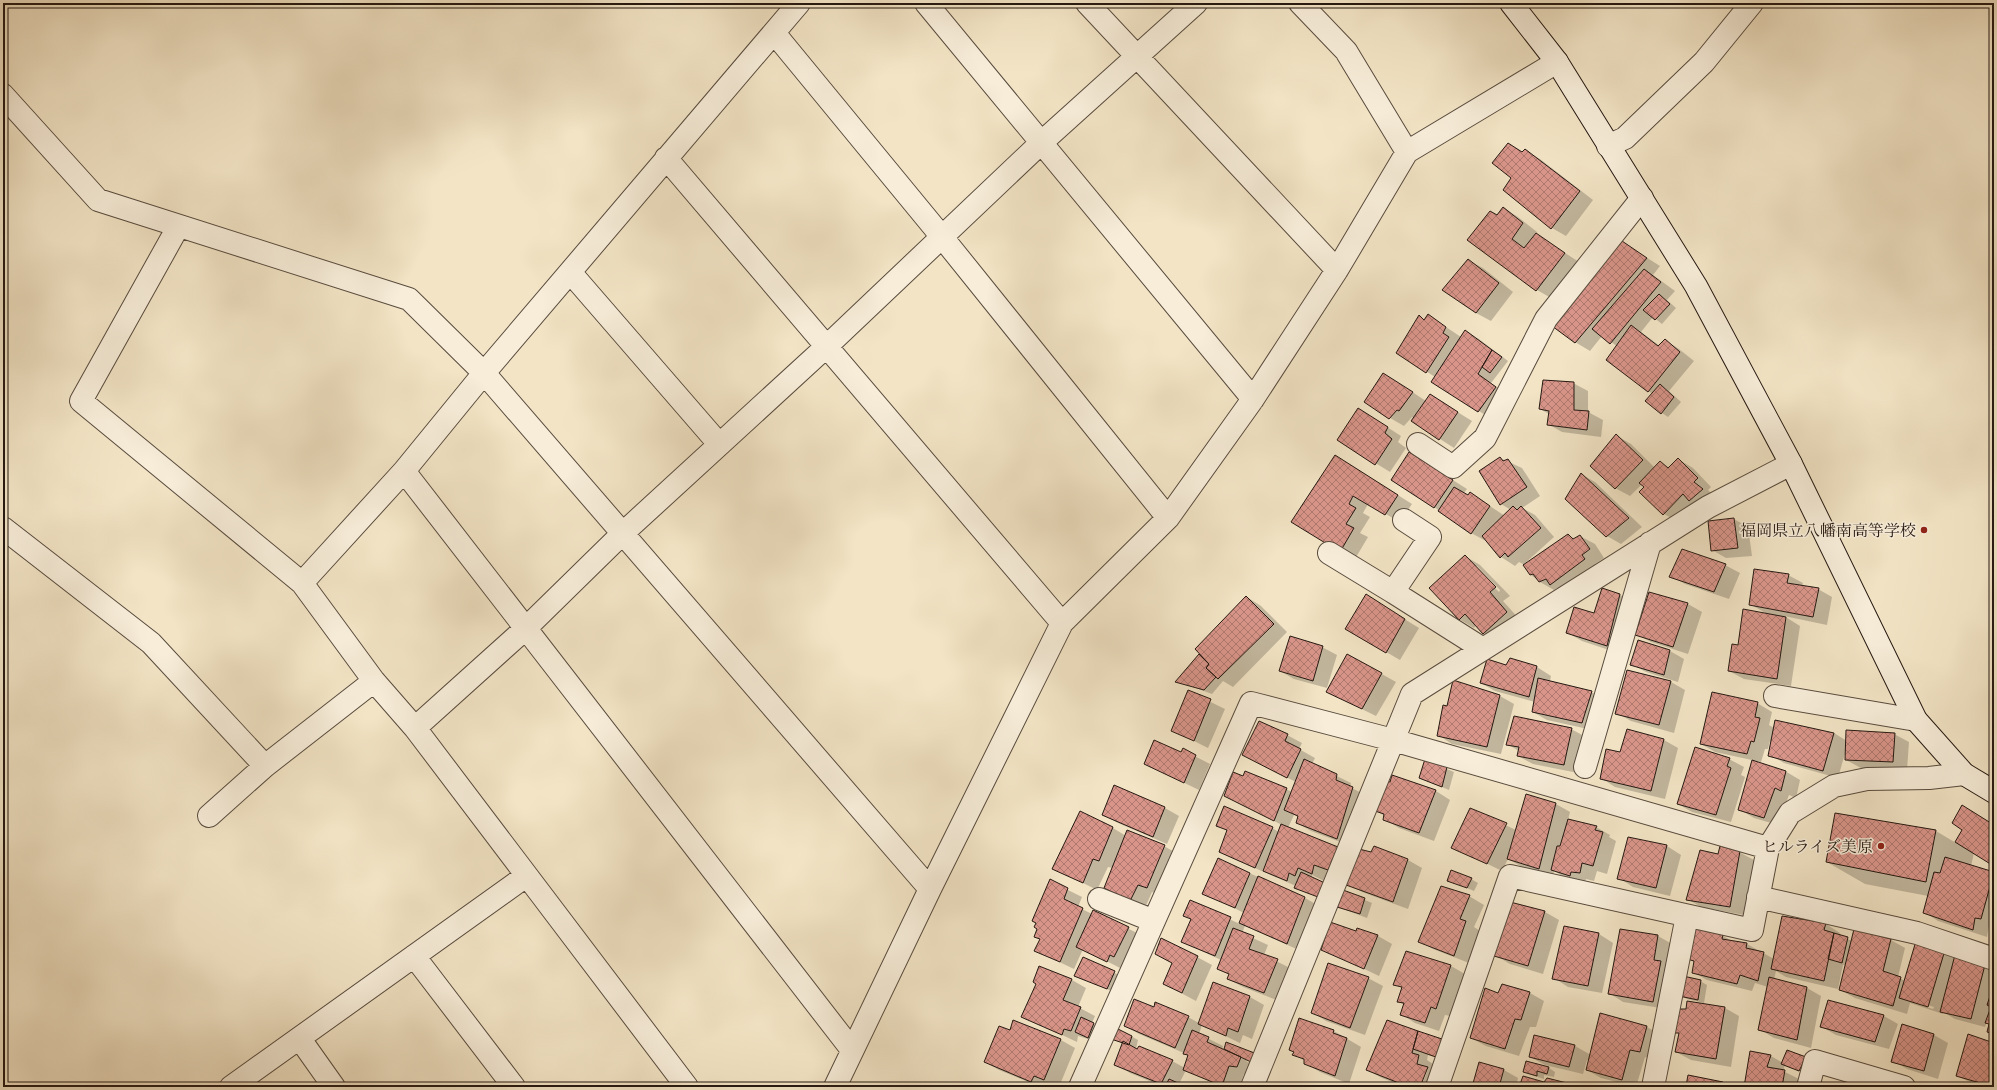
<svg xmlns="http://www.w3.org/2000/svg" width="1997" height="1090" viewBox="0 0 1997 1090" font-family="'Old Standard TT','Noto Serif JP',serif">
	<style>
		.shadow { fill: #0003; fill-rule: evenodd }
		.building { fill: url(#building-cross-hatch); stroke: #251811 }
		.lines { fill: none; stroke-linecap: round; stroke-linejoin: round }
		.street-casing { stroke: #584b3e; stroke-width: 24 }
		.secondary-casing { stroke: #251811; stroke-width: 24 }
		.street { stroke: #f7edd9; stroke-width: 22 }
		.secondary { stroke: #f7edd9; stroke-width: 22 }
		.poi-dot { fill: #8f2418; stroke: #f7edd9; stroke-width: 1.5 }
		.labels { text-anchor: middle; stroke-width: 3; stroke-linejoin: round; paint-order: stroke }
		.poi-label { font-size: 16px; fill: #251811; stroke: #f7edd9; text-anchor: end }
	</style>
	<defs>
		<pattern id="building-cross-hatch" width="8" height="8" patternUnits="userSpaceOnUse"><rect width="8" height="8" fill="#d9958a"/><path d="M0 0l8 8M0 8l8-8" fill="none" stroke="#b0796f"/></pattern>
	</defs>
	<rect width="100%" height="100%" fill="#f2e4c5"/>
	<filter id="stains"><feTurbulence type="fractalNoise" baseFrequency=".005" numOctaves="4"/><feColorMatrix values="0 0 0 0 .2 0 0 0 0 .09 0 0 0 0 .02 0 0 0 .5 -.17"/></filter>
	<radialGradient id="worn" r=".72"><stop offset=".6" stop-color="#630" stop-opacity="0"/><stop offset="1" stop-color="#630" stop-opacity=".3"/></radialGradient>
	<!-- shadow -->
	<path class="shadow" d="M1525,150L1540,159L1593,200L1566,236L1552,228L1504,190L1513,178Z
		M1504,208L1518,217L1537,232L1536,234L1579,262L1551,298L1537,290L1469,240Z
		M1622,242L1660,266L1653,275L1675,291L1667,300L1676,308L1662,324L1653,317L1641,332L1660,346L1665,340L1679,349L1694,361L1669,391L1681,402L1668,417L1662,413L1653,394L1648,391L1617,346L1602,336L1590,351L1575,342Z
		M1468,260L1483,268L1513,292L1491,321L1476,313Z
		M1428,315L1461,337L1465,331L1479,339L1508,361L1491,383L1509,395L1493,420L1432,381L1435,377L1398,353L1420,317L1425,320Z
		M1397,382L1426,401L1430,395L1472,421L1454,448L1412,421L1414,418L1412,417L1404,426L1390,418Z
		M1573,383L1588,391V412L1603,420L1601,437L1562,432L1548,424L1549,414L1540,409Z
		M1373,418L1401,436L1398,442L1406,448L1390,472L1338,440Z
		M1617,436L1631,444L1655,468L1660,462L1670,468L1678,459L1693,468L1711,487L1708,490L1716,498L1678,522L1664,514L1642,484L1630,496L1615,488Z
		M1410,453L1467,489L1464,493L1468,496L1470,493L1505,516L1511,510L1501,504L1500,458L1522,468L1540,496L1522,508L1535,515L1554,537L1524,564L1525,565L1568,535L1575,539L1580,536L1595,544L1604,558L1595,564L1599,567L1565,593L1557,588L1554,590L1540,582L1531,575L1523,564L1519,562L1515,566L1501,557L1486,540V541L1471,533L1434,507Z
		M1349,464L1412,504L1400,522L1368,504L1363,513L1370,517L1360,533L1368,537L1355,559L1340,551Z
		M1581,474L1595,482L1642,527L1621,544L1607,536L1566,498Z
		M1734,519L1748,527L1752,556L1726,558L1712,550Z
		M1465,556L1480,565L1510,596L1503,601L1521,621L1498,642L1484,633L1476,625L1474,628L1459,619ZM1474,566H1477L1500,590L1499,592Z
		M1725,565L1740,573L1729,599L1685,584L1671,576Z
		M1788,575L1803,583L1802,586L1818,589L1832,597L1827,625L1784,616L1800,626L1791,686L1744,679L1729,671L1739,647L1767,614L1750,604Z
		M1602,589L1620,595L1634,603L1621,654L1582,641L1568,633L1594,614Z
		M1649,593L1688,604L1702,612L1688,654L1651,642L1636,634Z
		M1247,597L1261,606L1287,632L1233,687L1223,681L1212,694L1177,681L1199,655L1203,657Z
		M1380,604L1419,628L1400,660L1346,629Z
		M1638,642L1670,651L1684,659L1678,682L1646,672L1631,664Z
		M1322,647L1337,655L1327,688L1294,679L1280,671Z
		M1348,655L1396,682L1376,716L1327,692Z
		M1510,659L1537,667L1551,676L1550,681L1591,692L1606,700L1597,731L1547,720L1533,712L1535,702L1495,691L1481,683L1507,666Z
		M1628,671L1671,682L1685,690L1674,733L1631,721L1617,713Z
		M1188,691L1225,709L1208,748L1172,730Z
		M1500,696L1514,704L1501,754L1452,744L1438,735L1448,707Z
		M1757,703L1772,712L1769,725L1774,728L1776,721L1834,733L1847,741L1894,734L1909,742L1907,770L1861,768L1846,760V750L1838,778L1784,763L1770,755L1772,741H1770L1768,749H1765L1761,762L1715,752L1701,744Z
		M1571,729L1586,737L1578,773L1533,764L1518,756L1519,751L1507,744Z
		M1287,735L1302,743L1299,749L1315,758L1312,764L1351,783L1350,787L1367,796L1351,846L1311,831L1297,823L1298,817L1294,815L1288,828L1352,857L1326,882L1312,875V878L1325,900L1302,891L1296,888V886L1234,859L1220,851L1227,831L1217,825L1272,828L1279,832L1282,825L1225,796L1286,789L1292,792L1296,782L1258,763Z
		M1664,740L1678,748L1665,799L1615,787L1601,778Z
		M1183,750L1210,764L1199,790L1145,764L1182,753Z
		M1729,759L1744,767L1741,775L1745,777L1731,822L1692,812L1678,804Z
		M1425,760L1454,772L1449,790L1420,778Z
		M1785,771L1800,780L1796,798L1789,795L1778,825L1754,818L1739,809Z
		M1393,776L1436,791L1450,800L1434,841L1399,828L1384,819L1385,816L1376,811Z
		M1114,786L1165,808L1179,816L1167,844L1118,823L1103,815Z
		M1526,795L1556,804L1570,812L1568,820L1596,827L1610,835L1609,837L1616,841L1607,874L1597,871L1594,881L1586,879L1585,883L1566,878L1554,871L1553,876L1522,867L1508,859L1502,871L1453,847L1470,809L1516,830Z
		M1836,814L1936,831L1956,843L1964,830L1994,826V865L1974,853L1971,866L1994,873V926H1989L1987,937L1938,921L1924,912L1928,896L1865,884L1827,862Z
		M1113,828L1126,836L1164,846L1178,854L1161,896L1152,892L1145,908L1105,888L1113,868L1108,867L1097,890L1053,868Z
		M1667,846L1681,855L1670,896L1633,887L1619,878Z
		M1374,847L1408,860L1422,868L1408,909L1362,892L1348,884Z
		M1739,852L1754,860L1744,915L1701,907L1687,899L1719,855Z
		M1218,859L1305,898L1319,906L1301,951L1245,926L1242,933L1268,945L1264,955L1292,969L1279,1001L1243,987L1228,979L1230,975L1218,968L1221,960L1182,942L1192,919L1190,901L1240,924L1244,913L1204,893Z
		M1471,879L1478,883L1474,891L1448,880Z
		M1050,881L1082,897L1078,907L1092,914L1093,911L1143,936L1122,969L1083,949L1074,969L1036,951L1041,940L1035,936Z
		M1344,891L1372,903L1367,918L1338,907Z
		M1469,896L1484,905L1474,927L1480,931L1469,963L1433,949L1419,941Z
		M1545,912L1559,920L1543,974L1510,964L1495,955Z
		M1783,917L1826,924L1840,933L1839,935L1852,941L1855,930L1891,940L1905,948L1898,977L1905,981L1916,943L1994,966V1035L1988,1032L1990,1024L1987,1022L1985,1027L1955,1019L1943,1012V1014L1910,1003L1907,1014L1855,998L1840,990L1846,965H1843L1838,989L1786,977L1776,971L1774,980L1807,988L1821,996L1811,1048L1774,1038L1759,1029L1768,987L1755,983L1752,991L1707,980L1693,972L1695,962L1688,959L1695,928L1723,936L1734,942L1747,944L1774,959ZM1914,1001L1934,1007L1933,1009L1914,1003Z
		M1358,929L1378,936L1392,944L1379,976L1322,949L1356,933Z
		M1621,930L1658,936L1672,944L1667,1009L1623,1002L1609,993Z
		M1599,934L1613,943L1602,993L1568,987L1554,978Z
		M1197,957L1212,965L1196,1001L1164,984L1173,963Z
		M1083,958L1121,976L1114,992L1082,979Z
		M1451,966L1465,974L1450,1016L1445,1015L1439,1031L1415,1023L1401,1014L1404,1005L1399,1002L1403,989L1395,984Z
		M1368,978L1383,986L1365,1035L1326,1021L1312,1012Z
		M1072,980L1086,988L1078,1007L1095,1016L1092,1023L1100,1028L1095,1041L1078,1036L1077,1042L1022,1016Z
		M1700,981L1707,985L1704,1003L1687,999L1680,995Z
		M1214,983L1250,997L1264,1005L1252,1039L1243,1035L1240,1043L1202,1025L1199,1034L1223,1046L1222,1049L1224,1050L1227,1043L1247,1060L1246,1061L1255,1066L1251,1075L1244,1074L1239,1087H1221L1186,1070L1179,1084L1185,1087H1164L1130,1073L1115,1064L1123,1044L1112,1038L1131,1036L1138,1040L1136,1049L1172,1061L1185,1068L1189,1056L1184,1053L1139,1034L1125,1026L1154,1008L1188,1017L1199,1023Z
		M1530,993L1544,1001L1536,1027H1530L1519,1056L1486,1046L1471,1038L1499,994Z
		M1704,1003V1005L1725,1008L1739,1016L1731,1067L1691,1060L1676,1052L1680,1034L1676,1032Z
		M1884,1016L1898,1024L1889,1049L1836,1035L1822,1027Z
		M1903,1026L1934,1035L1948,1043L1938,1079L1907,1069L1893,1061Z
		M1647,1027L1661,1035L1654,1060L1645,1057L1636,1087L1601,1078L1587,1070L1589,1060H1587L1583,1074L1545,1065L1530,1057L1534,1036L1575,1046L1591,1055Z
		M1010,1031L1061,1040L1075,1048L1059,1087L1048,1083L1047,1087H1041L999,1070L985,1062Z
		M1334,1031L1361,1047L1349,1084L1320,1072L1305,1063V1061L1294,1055L1295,1052L1290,1050Z
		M1418,1032L1443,1060L1428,1055L1427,1060L1433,1064L1431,1070L1437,1087H1421L1428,1069H1426L1419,1087H1405L1382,1078L1367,1070Z
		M1994,1044V1087H1981L1957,1076Z
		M1750,1052L1771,1056L1783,1063L1805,1058L1806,1074L1785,1065L1783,1071L1799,1079L1798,1087H1745Z
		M1526,1062L1549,1068L1555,1072L1554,1077L1544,1075V1079L1531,1075L1524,1071Z
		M1480,1064L1504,1070L1518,1078L1516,1087H1473Z
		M1689,1076L1723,1083L1730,1087H1687Z"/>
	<!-- building -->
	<path class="building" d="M1508,143L1522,152L1525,149L1580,191L1551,229L1503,190L1511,178L1492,163Z
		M1503,207L1523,223L1512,239L1524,248L1536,233L1565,253L1536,291L1467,240L1490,211L1497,215Z
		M1622,241L1647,258L1575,343L1552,326Z
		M1468,259L1499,283L1476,313L1442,290Z
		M1644,269L1661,282L1610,344L1592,329Z
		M1659,294L1670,304L1655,320L1643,310Z
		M1428,314L1446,327L1443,333L1449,337L1426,373L1396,353L1419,315L1424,320Z
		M1631,325L1658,346L1665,339L1680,352L1648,392L1606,360Z
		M1465,330L1492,350L1478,374L1496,387L1478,412L1431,382Z
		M1492,350L1502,357L1490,373L1482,367Z
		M1383,373L1413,392L1399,411L1397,410L1389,419L1364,402Z
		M1543,380L1574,382V410L1589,411L1587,430L1547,425L1549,411L1539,409Z
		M1660,384L1674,397L1661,414L1645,401Z
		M1430,394L1458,412L1439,440L1411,421Z
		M1358,408L1388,427L1385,433L1392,439L1375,465L1337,440Z
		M1616,434L1643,460L1615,489L1590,466Z
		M1409,452L1453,480L1434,508L1391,480Z
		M1335,455L1398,495L1385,515L1353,496L1349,504L1356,508L1346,524L1354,528L1340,552L1291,522Z
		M1500,457L1503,461L1508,459L1527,487L1500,505L1479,471Z
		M1678,458L1698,478L1694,482L1703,489L1689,501L1683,494L1663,515L1639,492L1644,487L1639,483L1660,461L1668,468Z
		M1581,473L1629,518L1606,537L1565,499Z
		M1454,487L1468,495L1470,492L1490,506L1471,534L1438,511Z
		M1513,506L1517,510L1521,506L1541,528L1508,557L1505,553L1500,558L1482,536Z
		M1734,518L1738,548L1711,551L1708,521Z
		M1568,534L1573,539L1580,535L1590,549L1582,555L1585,559L1550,585L1546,579L1539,582L1533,574L1530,575L1523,565Z
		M1682,549L1726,564L1714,592L1669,577Z
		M1465,555L1496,587L1490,592L1507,612L1483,634L1465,614L1459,620L1429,588Z
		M1754,569L1789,574L1787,583L1819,588L1813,617L1749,605Z
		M1602,588L1620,594L1607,646L1566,633L1574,607L1594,613Z
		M1649,592L1688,603L1673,647L1635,635Z
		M1366,594L1405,619L1386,653L1345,629Z
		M1246,596L1274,624L1218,679L1206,668L1209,664L1195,649Z
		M1743,609L1786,617L1777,679L1728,671L1732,644L1738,645Z
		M1290,636L1323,646L1313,681L1279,671Z
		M1638,640L1670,650L1664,675L1630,665Z
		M1199,654L1209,664L1206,668L1216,677L1204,690L1175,682Z
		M1347,654L1382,673L1362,709L1326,692Z
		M1510,658L1537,666L1529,697L1480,683L1487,659L1506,665Z
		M1627,670L1671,681L1659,725L1615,714Z
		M1538,678L1592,691L1582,723L1532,712Z
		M1453,680L1500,695L1487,747L1437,736L1443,705L1447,706Z
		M1188,690L1211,699L1194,741L1171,731Z
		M1712,692L1758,702L1755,717L1760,718L1754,742L1751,741L1747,754L1700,744Z
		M1514,716L1572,728L1564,765L1517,756L1519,747L1506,745Z
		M1775,720L1834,733L1823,771L1768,756Z
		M1259,721L1288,734L1285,741L1301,749L1287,778L1242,755Z
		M1627,729L1664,739L1651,791L1600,779L1606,749L1620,752Z
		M1846,730L1895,733L1893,762L1845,760Z
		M1154,740L1181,752L1183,748L1196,755L1184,783L1144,764Z
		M1695,747L1730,758L1727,766L1731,768L1716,815L1677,804Z
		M1304,759L1337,774L1336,780L1353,787L1337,839L1296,823L1298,816L1284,810Z
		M1425,759L1447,767L1442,787L1419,778Z
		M1752,760L1786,771L1781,791L1775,788L1764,818L1738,810Z
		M1245,771L1287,788L1274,821L1224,796L1233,772L1243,776Z
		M1392,775L1436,790L1419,833L1383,820L1384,814L1375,811L1384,780L1390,782Z
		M1114,785L1165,807L1153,837L1102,815Z
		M1526,794L1556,803L1539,869L1507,859Z
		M1962,805L1994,825V862L1992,865L1955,842L1962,830L1952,823Z
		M1224,806L1273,827L1255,868L1219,852L1227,830L1216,826Z
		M1470,808L1507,823L1487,864L1451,848Z
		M1080,811L1113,827L1099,861L1093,859L1083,883L1052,869Z
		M1835,813L1936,830L1926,882L1826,862Z
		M1568,819L1597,826L1595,830L1603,832L1593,866L1582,863L1580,873L1571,872L1570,876L1551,870L1557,846H1560Z
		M1281,824L1338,847L1328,870L1314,865L1312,874L1298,868L1295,876L1289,873L1287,881L1263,871Z
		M1127,830L1165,845L1147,888L1138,885L1130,901L1104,888Z
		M1628,837L1667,845L1656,888L1617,879Z
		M1374,846L1408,859L1393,902L1346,885L1359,849L1371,852Z
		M1720,846L1740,851L1730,907L1686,900L1700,850L1718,854Z
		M1945,857L1994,872L1981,919L1975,918L1973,930L1923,913L1934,872L1940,873Z
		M1218,858L1250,873L1235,908L1202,894Z
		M1451,870L1472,878L1467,888L1447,881Z
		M1301,872L1325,883L1318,897L1294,888Z
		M1258,876L1305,897L1287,944L1239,923Z
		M1050,879L1068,888L1064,899L1083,908L1060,962L1034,951L1040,939L1034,937L1037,929L1034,927L1036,923L1032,921Z
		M1441,886L1470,895L1460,919L1466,921L1454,956L1418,942Z
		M1343,890L1365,898L1360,914L1337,907Z
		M1190,900L1231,917L1215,956L1181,942L1191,919L1183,916Z
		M1510,902L1545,911L1528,966L1494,956Z
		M1093,910L1129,927L1114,957L1110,955L1107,962L1076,947Z
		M1782,916L1826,923L1824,930L1834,933L1824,981L1771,969Z
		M1330,922L1356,931L1357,928L1378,935L1364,969L1321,950Z
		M1564,926L1599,933L1588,986L1552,979Z
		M1694,927L1723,935L1722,939L1747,943L1746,948L1764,952L1758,981L1740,975L1737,984L1692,973L1694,961L1687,959Z
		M1233,928L1254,936L1249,949L1278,959L1264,993L1227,979L1229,974L1217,969Z
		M1620,929L1658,935L1654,960L1661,961L1653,1002L1608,994Z
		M1854,929L1891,939L1883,971L1901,977L1893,1006L1839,990Z
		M1834,933L1848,937L1842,963L1828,959Z
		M1161,938L1198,956L1182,993L1163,984L1172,963L1155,954Z
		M1916,941L1945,950L1928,1007L1899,998Z
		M1406,951L1451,965L1436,1009L1431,1007L1425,1023L1400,1015L1404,1003L1397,1002L1402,987L1393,985Z
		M1956,951L1986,961L1971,1019L1940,1012Z
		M1083,957L1115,971L1107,989L1074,976Z
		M1328,963L1369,977L1350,1028L1311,1013Z
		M1039,966L1072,979L1063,1000L1081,1007L1071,1031L1064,1029L1062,1035L1021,1017L1036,984L1033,982Z
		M1683,976L1701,980L1698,1000L1679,996Z
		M1769,977L1807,987L1797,1040L1758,1030Z
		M1213,982L1250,996L1238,1032L1228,1028L1226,1036L1198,1024Z
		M1502,984L1530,992L1521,1020L1515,1019L1505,1049L1470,1038L1485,988L1498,993Z
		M1994,984V1034L1987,1032L1989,1024L1985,1023L1991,1007L1987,1005Z
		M1134,999L1154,1007L1155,1002L1189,1016L1175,1048L1124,1026Z
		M1828,1000L1884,1015L1875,1042L1820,1027Z
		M1687,1001L1725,1007L1716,1059L1675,1052L1679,1033H1675L1679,1009H1686Z
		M1600,1013L1647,1026L1640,1052L1630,1050L1622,1080L1586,1070Z
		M1081,1017L1094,1023L1088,1038L1075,1032Z
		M1299,1018L1334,1030L1333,1033L1347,1038L1335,1076L1304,1064V1059L1292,1055L1294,1052L1289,1050Z
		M1013,1020L1061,1039L1044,1080L1034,1076L1031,1082L984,1062L999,1026L1010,1030Z
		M1387,1020L1418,1031L1412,1053L1419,1055L1417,1064L1428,1067L1420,1087H1409L1366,1070Z
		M1902,1024L1934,1034L1924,1071L1891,1062Z
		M1116,1028L1132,1036L1129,1045L1111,1039Z
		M1192,1030L1209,1037L1207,1042L1241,1057L1237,1067L1229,1066L1222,1086L1183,1070L1188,1055L1183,1054Z
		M1418,1031L1442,1039L1436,1057L1413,1049Z
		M1968,1034L1994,1043V1087L1956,1076Z
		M1534,1035L1575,1045L1569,1067L1529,1057Z
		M1123,1041L1137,1049L1139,1046L1173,1060L1161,1084L1114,1065Z
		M1226,1042L1257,1054L1253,1063L1224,1049Z
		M1787,1050L1806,1057L1799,1071L1781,1064Z
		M1750,1051L1771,1055L1767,1067L1785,1070L1782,1087H1744Z
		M1526,1061L1549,1067L1547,1074L1537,1071V1076L1523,1072Z
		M1479,1062L1504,1069L1499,1087H1472Z
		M1688,1075L1723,1082L1722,1087H1671V1083L1686,1086Z
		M1523,1076L1544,1082L1547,1078L1571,1084L1570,1087H1519Z
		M1169,1079L1187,1087H1165Z"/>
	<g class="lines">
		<defs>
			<path id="street" d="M926,3L1253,399
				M1087,3L1337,270
				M1300,3L1346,51L1407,152
				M775,34L942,237L1168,518
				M3,95L98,200L409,299L484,373L930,889
				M1608,146L1625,138L1704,62L1752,3
				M666,158L1062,623
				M178,227L81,401L302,583
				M570,272L719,444
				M1418,444L1453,467L1485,438L1546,319L1642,198
				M404,471L852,1050
				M1404,520L1430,537L1393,592L1483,649
				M3,528L151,643L265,766L374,681
				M1329,553L1393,592
				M1775,696L1916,720
				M415,728L525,629L622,534L827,346L1042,142L1196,3
				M1585,767L1650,543
				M209,816L265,766
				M1758,897L1917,933L1994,959
				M1099,899L1154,921
				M414,956L514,1087
				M300,1039L334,1087
				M231,1087L526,876
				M687,1087L415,728L374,681L302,583L404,471L484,373L799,3
				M835,1087L930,889L1062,623L1168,518L1253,399L1337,270L1407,152L1557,62
				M1080,1087L1251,703L1393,740L1768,848
				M1252,1087L1412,694L1708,507L1791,464
				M1437,1087L1510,876L1752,930L1768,848L1790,813L1834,786L1867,779L1929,778L1964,774
				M1653,1087L1687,916
				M1808,1087L1815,1061L1904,1087"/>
			<path id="secondary" d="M1511,3L1557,62L1696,286L1791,464L1916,720L1964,774L1994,792"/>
		</defs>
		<!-- street casing -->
		<use href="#street" class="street-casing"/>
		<!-- secondary casing -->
		<use href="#secondary" class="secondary-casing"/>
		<!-- street -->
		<use href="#street" class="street"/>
		<!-- secondary -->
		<use href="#secondary" class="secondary"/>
	</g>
	<!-- markers -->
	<g class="poi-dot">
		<circle cx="1924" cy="530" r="4"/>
		<circle cx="1881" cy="846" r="4"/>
	</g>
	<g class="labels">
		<!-- poi labels -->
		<g class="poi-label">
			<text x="1916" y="536">福岡県立八幡南高等学校</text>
			<text x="1873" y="852">ヒルライズ美原</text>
		</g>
	</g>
	<!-- margin -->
	<rect width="1997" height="1090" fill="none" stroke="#f2e4c5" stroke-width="16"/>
	<rect x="4" y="4" width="1989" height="1082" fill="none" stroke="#251811" stroke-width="2"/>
	<rect x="8" y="8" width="1981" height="1074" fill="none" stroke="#251811"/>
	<rect width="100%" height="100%" filter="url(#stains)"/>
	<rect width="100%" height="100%" fill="url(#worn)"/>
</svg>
